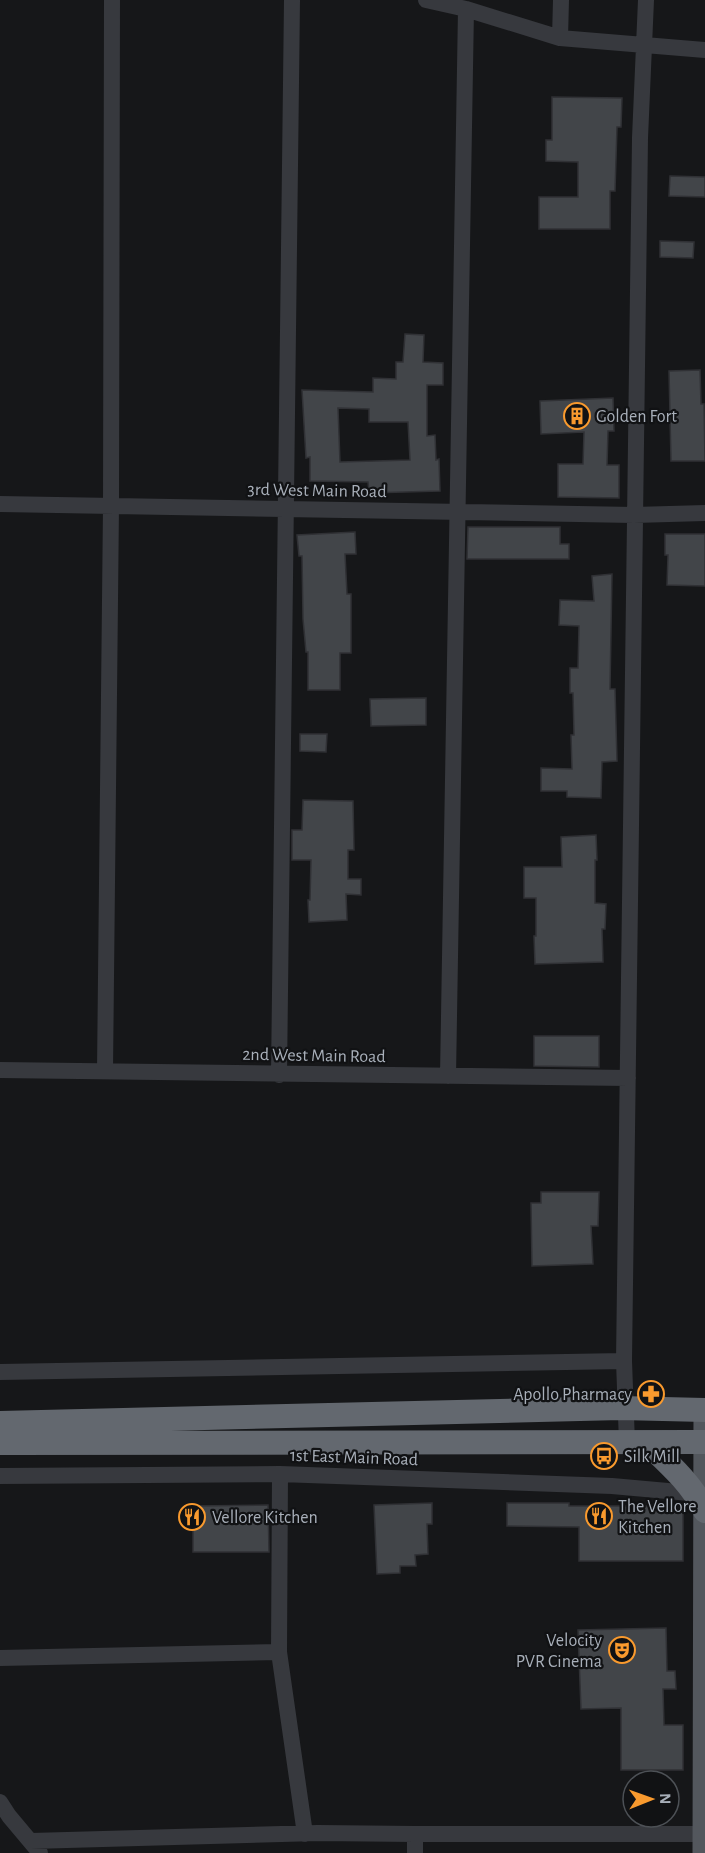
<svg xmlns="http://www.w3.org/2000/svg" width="705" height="1853" viewBox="0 0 705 1853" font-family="'Alegreya Sans',sans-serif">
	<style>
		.building { fill: #424549; stroke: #303135; stroke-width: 1.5; fill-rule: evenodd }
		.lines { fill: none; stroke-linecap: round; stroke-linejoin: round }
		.minor { stroke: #37393e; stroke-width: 16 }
		.major { stroke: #53575d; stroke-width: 21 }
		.highway { stroke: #63686f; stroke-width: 24 }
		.labels { text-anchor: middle; stroke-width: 4.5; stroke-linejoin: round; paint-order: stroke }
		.poi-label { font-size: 18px; fill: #a8afb9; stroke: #111214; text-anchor: start }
		.street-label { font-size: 18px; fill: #a8afb9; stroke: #111214 }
	</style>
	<rect width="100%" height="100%" fill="#161719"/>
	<!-- building -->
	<path class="building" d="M552,97L622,98L621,127H617L615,191H610V229H539V197H578V162L546,161V140H552Z
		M670,176L705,177V197L669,196Z
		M660,241L694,242L693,258L660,257Z
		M405,334L424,335L423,362L443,363V385H427V436L435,435L436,460L439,459L440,491L369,493L368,482L310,481V457L306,458L302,390L373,392V378L396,379V362H403ZM338,408L369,409V422H408L410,460L340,462Z
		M700,370L701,404H704L705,461H671L669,371Z
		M613,398L614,431H608L607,465H619V498L558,497V464H583L584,432L541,434L540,401Z
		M468,527H560V544H569V559H467Z
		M355,532L356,554H345L347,594H351V653H340V690H308V652H306L303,619L302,556H299L297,535Z
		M665,534H705V586L667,585L668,555H665Z
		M612,574L610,689H615L617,761L602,762L601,798L567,797V791H541V768L572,769L571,735H574L573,693H570V668H578L579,626L559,625L560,600L594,601L592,576Z
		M426,698V725L371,726L370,699Z
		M300,734H327L326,752L300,751Z
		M303,800L353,801L354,850H348V879H361V895L346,894L347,920L309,922L308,900H310L311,860H292V830H302Z
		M596,835L597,860H595V903L606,904L605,929H602L603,962L535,964L534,936H536V898H524V867H562L561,837Z
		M534,1036H599V1067L534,1066Z
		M541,1192H599L598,1226H591L593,1264L532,1266L531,1203H541Z
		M432,1503V1524H427L428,1554L415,1555L416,1566H400V1573L377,1574L374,1505Z
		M507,1503H569V1506H683V1561H579V1527L507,1526Z
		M268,1505L269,1552H193V1506Z
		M666,1628L667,1671H675L676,1689H663L664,1725H683V1770H621V1708L581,1709L578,1630Z"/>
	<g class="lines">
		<!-- minor -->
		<path class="minor" d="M426,0L466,9L560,38L705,50
			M560,38L561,0
			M0,504L634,515L705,513
			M0,1070L628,1078
			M105,1071L111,506L112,0
			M279,1075L292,0
			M448,1076L466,9
			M0,1372L624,1361
			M627,1443L624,1361L640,138L646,0
			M0,1476L280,1474L612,1486L701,1494
			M279,1652L305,1834
			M0,1658L279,1652L280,1474
			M0,1802L9,1816L40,1853
			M31,1841L318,1833L415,1834
			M415,1853V1834H705"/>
		<!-- major -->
		<path class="major" d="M703,1853L704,1410"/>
		<!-- highway -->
		<path class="highway" d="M0,1423L621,1408L705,1410
			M0,1443L705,1442
			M647,1443C669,1464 691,1483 705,1511"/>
	</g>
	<!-- icons -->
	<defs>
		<symbol id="building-ring" viewBox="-11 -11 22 22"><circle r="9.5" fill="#111214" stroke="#f99a2e" stroke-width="1.5"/><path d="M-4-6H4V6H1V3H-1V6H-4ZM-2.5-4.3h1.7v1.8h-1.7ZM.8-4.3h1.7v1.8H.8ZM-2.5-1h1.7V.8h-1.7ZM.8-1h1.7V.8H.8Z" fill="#f99a2e"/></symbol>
		<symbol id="pharmacy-ring" viewBox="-11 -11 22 22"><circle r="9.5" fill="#111214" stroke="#f99a2e" stroke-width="1.5"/><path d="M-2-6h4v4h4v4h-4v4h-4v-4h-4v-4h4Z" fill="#f99a2e"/></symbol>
		<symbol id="bus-ring" viewBox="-11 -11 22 22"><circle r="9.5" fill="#111214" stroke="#f99a2e" stroke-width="1.5"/><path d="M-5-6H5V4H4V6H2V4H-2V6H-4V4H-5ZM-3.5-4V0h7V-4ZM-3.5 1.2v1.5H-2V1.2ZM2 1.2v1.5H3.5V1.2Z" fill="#f99a2e"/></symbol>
		<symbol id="restaurant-ring" viewBox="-11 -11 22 22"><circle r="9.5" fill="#111214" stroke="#f99a2e" stroke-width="1.5"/><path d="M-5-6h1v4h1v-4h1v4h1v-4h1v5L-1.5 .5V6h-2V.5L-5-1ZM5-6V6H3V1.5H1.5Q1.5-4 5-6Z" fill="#f99a2e"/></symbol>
		<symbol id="theatre-ring" viewBox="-11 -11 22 22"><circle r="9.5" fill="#111214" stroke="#f99a2e" stroke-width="1.5"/><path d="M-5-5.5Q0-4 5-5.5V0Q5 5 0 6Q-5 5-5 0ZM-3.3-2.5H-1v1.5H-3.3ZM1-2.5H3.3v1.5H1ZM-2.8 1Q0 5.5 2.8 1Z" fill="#f99a2e"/></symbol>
	</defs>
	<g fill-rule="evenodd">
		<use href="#building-ring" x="562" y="401" width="30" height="30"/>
		<use href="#pharmacy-ring" x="636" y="1379" width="30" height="30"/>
		<use href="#bus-ring" x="589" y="1441" width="30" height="30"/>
		<use href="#restaurant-ring" x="584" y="1501" width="30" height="30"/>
		<use href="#restaurant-ring" x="177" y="1502" width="30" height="30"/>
		<use href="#theatre-ring" x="607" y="1635" width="30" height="30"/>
	</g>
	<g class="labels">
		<!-- poi labels -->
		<g class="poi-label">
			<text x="596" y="422">Golden Fort</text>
			<text x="632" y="1400" text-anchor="end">Apollo Pharmacy</text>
			<text x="624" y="1462">Silk Mill</text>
			<text x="618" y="1512">The Vellore<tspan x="618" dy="21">Kitchen</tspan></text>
			<text x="212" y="1523">Vellore Kitchen</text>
			<text x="602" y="1646" text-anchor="end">Velocity<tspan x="602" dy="21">PVR Cinema</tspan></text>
		</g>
		<!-- street labels -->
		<g class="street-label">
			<text transform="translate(317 490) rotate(1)" y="6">3rd West Main Road</text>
			<text transform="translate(314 1055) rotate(1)" y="6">2nd West Main Road</text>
			<text transform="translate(354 1457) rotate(2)" y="6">1st East Main Road</text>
		</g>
	</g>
	<!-- north arrow -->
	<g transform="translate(651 1799) rotate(89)"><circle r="28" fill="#111214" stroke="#4d5156" stroke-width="1.5"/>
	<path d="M0-4.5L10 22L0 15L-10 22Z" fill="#f99a2e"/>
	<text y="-9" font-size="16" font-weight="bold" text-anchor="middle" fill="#a8afb9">N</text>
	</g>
</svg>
